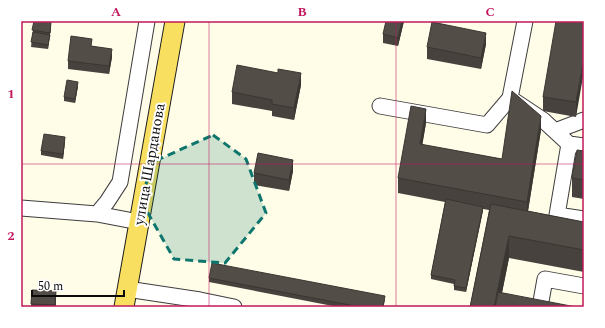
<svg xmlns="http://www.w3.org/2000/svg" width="605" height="328" viewBox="0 0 605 328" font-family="Spectral,serif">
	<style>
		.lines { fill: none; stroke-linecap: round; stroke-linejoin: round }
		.minor-casing { stroke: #3e3e3e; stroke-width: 17 }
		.major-casing { stroke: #1c1c1c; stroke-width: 21 }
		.minor { stroke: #fff; stroke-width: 15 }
		.major { stroke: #f8df5f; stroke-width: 19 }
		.wall { fill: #47423d }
		.shaded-wall { fill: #3a3632 }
		.building { fill: #534d47; stroke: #3a3632 }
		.marked { fill: #0f766e; fill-opacity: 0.2; stroke: #0f766e; stroke-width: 3; stroke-dasharray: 8 5; stroke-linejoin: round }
		.grid { fill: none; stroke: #c2185b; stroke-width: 1; stroke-opacity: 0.55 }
		.labels { text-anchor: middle; stroke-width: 4; stroke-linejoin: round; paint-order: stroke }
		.street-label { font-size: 15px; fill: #0b0b0b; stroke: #fff }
		.neatline { fill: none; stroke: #c2185b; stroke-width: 1.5 }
		.grid-label { font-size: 13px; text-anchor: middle; font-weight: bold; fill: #c2185b }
	</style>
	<rect width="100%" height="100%" fill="#fffce8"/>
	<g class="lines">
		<defs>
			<path id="minor" d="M525,21L510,98L543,120L569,144
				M380,106L487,125L510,98
				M555,131L584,120
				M584,146L569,144L557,215L584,219
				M21,208L97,214L139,222
				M97,214L107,202L120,182L147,21
				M127,289L200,300L234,307
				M540,307L545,279L584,286"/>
			<path id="major" d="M124,307L175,21"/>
		</defs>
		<!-- minor casing -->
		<use href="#minor" class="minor-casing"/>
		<!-- major casing -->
		<use href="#major" class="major-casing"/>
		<!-- minor -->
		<use href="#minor" class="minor"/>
		<!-- major -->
		<use href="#major" class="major"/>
	</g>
	<!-- wall -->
	<path class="wall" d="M34,21L51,27L48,49L31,47Z
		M404,21L398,46L383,43V34Z
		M584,21L576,117L543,111V97Z
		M486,44L481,69L427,59V47Z
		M92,46L112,57L109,74L68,69V61Z
		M301,85L294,120L272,116V111L232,104V92Z
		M78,86L75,103L64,101V97Z
		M426,123L422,145L502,159L541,130L528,211L584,222V272L509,258L502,293L470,307L489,210L483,209L466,292L454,290V284L431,279V275L445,202L398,193V178Z
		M65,141L63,159L41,155V151Z
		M584,151V199L572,197V178Z
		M293,171L289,191L254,185V173Z
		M209,278L385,300L383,307H338L209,282Z
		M32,290L56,291V307H31Z"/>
	<!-- shaded-wall -->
	<path class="shaded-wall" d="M402,21H404L398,46V38Z
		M51,22V27L48,49V45Z
		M486,33V44L481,69V58Z
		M112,49V57L109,74V66Z
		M584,57V71L576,117V102Z
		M301,73V85L294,120V108Z
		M78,82V86L75,103V99Z
		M426,109V123L420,159V144Z
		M541,116V130L527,217V202Z
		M65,137V141L63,159V154Z
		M293,160V171L289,191V180Z
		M483,207V211L466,292V288Z
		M509,236V258L499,307H494Z"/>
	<!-- building -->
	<path class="building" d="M34,21H41L51,22L50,33L32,30Z
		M386,21H402L398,38L383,34Z
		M556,21H584V57L576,102L543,97Z
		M432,22L486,33L481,58L427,47Z
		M33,32L50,35L48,45L31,42Z
		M71,36L92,39L91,46L112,49L109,66L68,61Z
		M237,65L278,73V69L301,73L294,108L272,104V100L232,92Z
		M67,80L78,82L75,99L64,97Z
		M512,91L541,116L527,202L398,178L411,106L426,109L420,144L502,159Z
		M44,134L65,137L63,154L41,151Z
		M577,150L584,151V180L572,178Z
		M258,153L293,160L289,180L254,173Z
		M446,199L483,207L466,288L454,286L455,280L431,275Z
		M491,204L584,222V250L509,236L494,307H470Z
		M212,263L385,296L383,307H360L209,278Z
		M32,290L56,291L55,305L31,304Z
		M498,292L576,307H495Z"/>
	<!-- marked area -->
	<path class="marked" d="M213,135L246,159L266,213L225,263L174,259L140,199L155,161Z"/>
	<!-- grid -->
	<path class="grid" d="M209,21V307M396,21V307M21,164H584"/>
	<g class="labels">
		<!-- street labels -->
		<g class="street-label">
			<text transform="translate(149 164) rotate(-80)" y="5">улица Шарданова</text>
		</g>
	</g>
	<!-- border -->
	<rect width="605" height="328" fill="none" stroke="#ffffff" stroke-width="44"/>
	<!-- scale -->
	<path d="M32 290v6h92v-6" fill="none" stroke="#0b0b0b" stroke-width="2"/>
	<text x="38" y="290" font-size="12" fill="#0b0b0b" stroke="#ffffff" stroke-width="3" paint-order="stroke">50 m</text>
	<rect x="22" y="22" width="561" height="284" class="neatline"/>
	<g class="grid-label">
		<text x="116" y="16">A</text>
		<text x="302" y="16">B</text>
		<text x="490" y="16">C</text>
		<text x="11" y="98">1</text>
		<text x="11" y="240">2</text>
	</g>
</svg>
